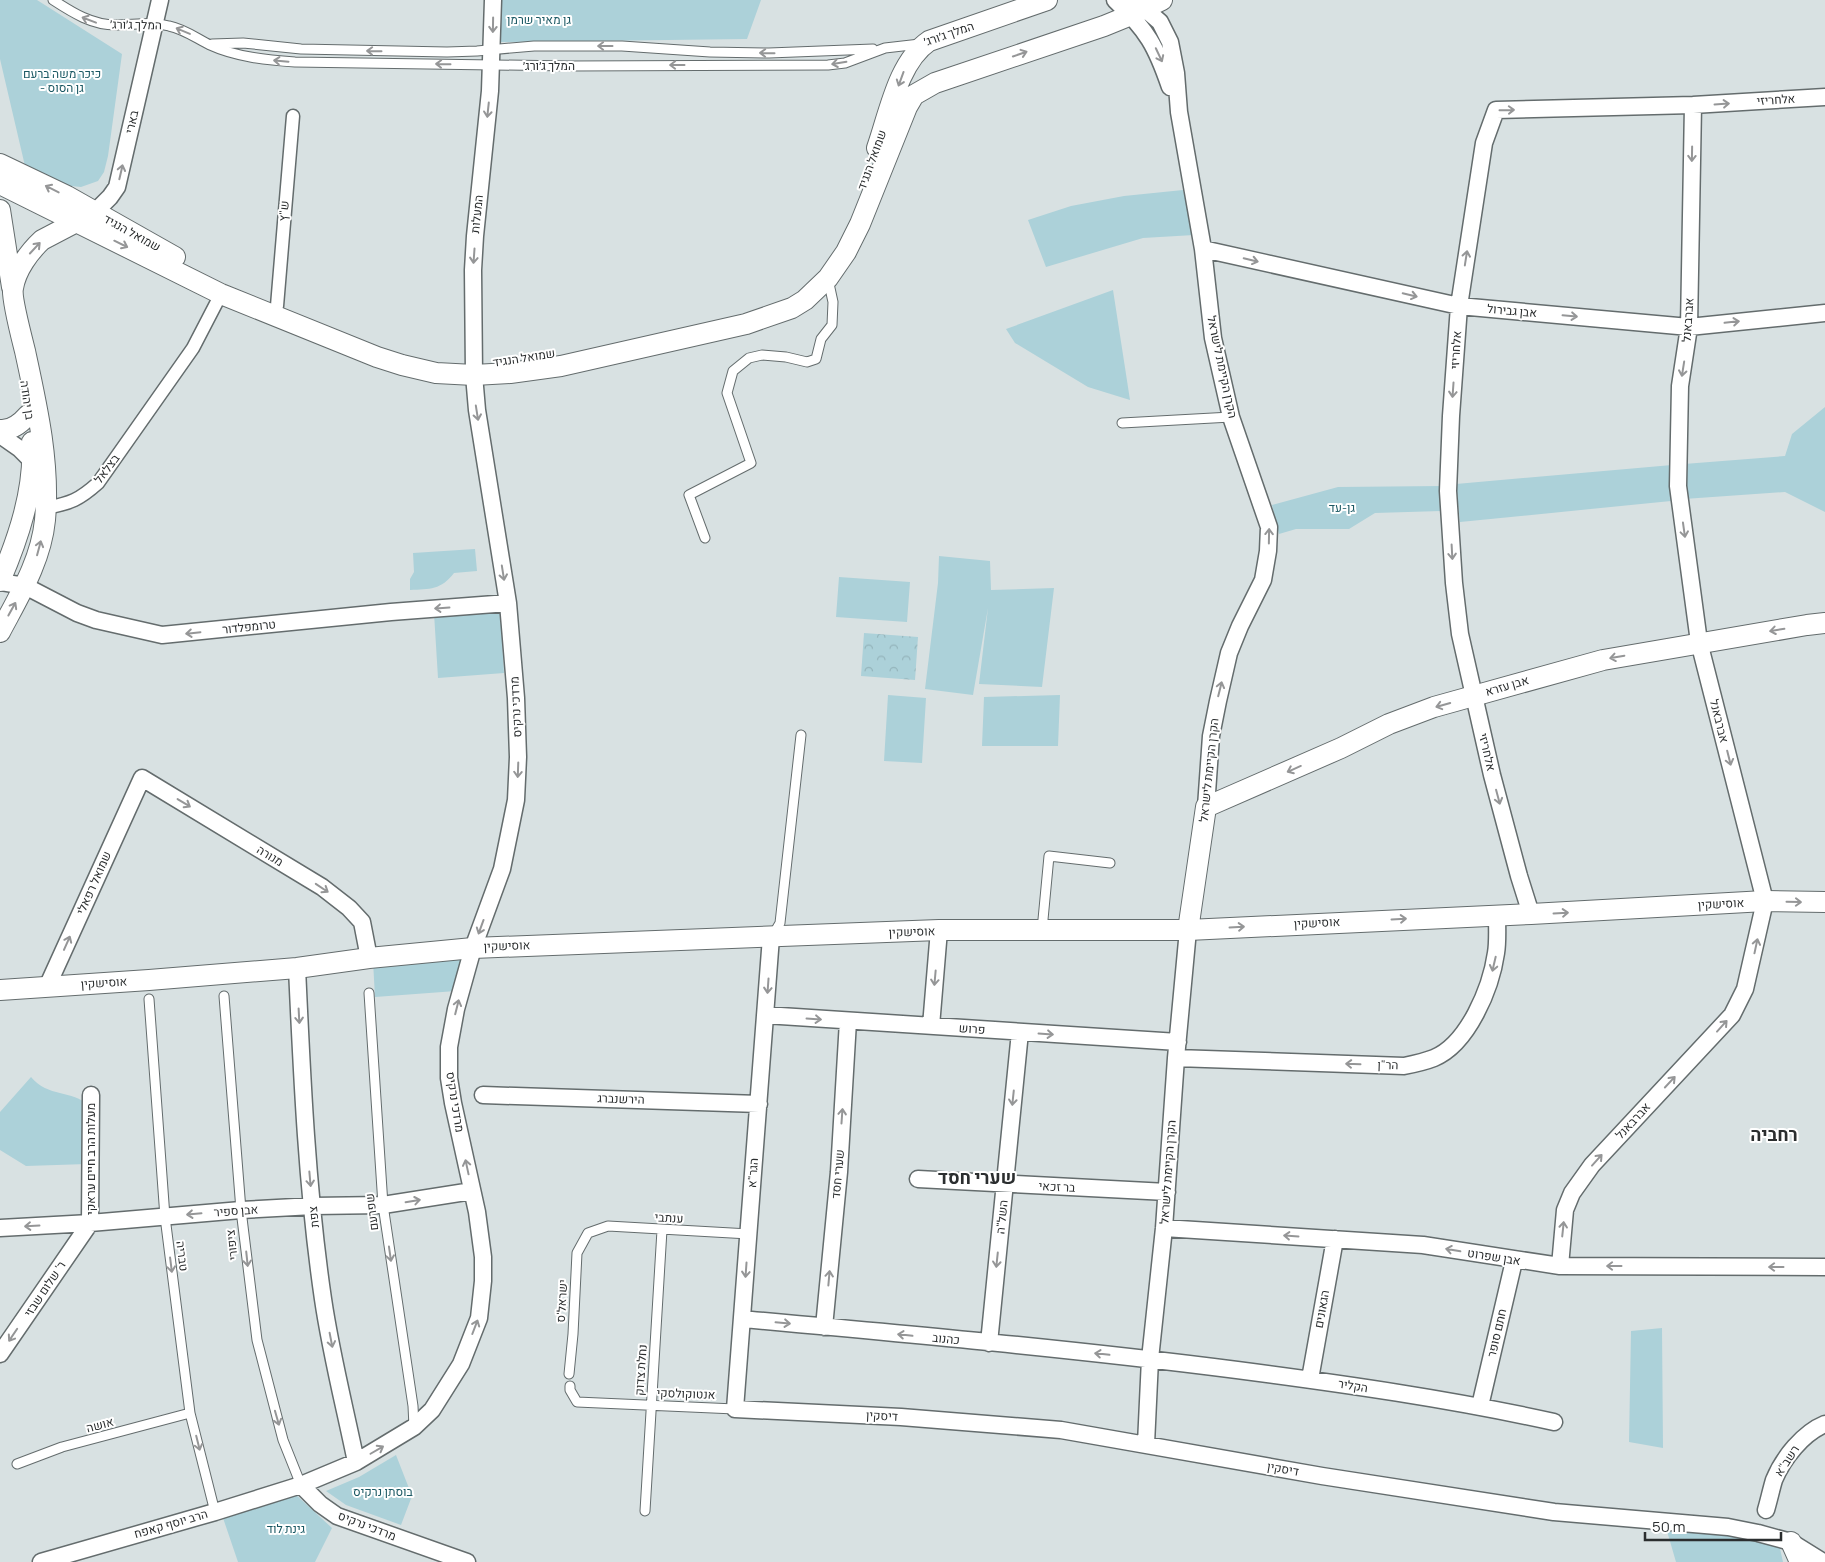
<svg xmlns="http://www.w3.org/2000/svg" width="1825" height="1562" viewBox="0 0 1825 1562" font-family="Manrope,Heebo,sans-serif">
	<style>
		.green { fill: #acd1d9 }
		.forest { fill: url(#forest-crowns) }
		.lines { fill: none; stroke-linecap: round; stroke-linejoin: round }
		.service-casing { stroke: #646c6d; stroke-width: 11 }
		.pedestrian-casing { stroke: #646c6d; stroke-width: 15 }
		.minor-casing { stroke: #646c6d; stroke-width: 19 }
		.tertiary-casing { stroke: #646c6d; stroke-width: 22 }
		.service { stroke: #fff; stroke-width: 9 }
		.pedestrian { stroke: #fff; stroke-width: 12 }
		.minor { stroke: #fff; stroke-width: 16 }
		.tertiary { stroke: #fff; stroke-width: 20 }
		.oneway { stroke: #959697 }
		.labels { text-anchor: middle; stroke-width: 4; stroke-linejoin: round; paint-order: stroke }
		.park-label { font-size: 12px; fill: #1a5863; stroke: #fff }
		.street-label { font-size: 12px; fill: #2b2e2f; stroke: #fff }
		.district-label { font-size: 18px; font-weight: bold; fill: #2b2e2f; stroke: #fff }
	</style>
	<defs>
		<pattern id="forest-crowns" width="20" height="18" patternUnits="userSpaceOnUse" patternTransform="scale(1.25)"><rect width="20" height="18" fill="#acd1d9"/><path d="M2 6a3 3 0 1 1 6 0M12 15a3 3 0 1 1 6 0" fill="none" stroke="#94b4bb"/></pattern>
	</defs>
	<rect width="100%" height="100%" fill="#d8e1e2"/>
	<!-- green -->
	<path class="green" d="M0,0H37L122,54L108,156L104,172L98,181L81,187L71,186L25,166L0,59Z
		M500,0H761L747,39L500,42Z
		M1183,190L1194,235L1143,238L1046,267L1028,220L1071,206L1124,196Z
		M1113,290L1130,400L1088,387L1015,343L1006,329Z
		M1825,407V512L1785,492L1684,499V464L1785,456L1792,434Z
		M1672,465L1671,501L1460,522L1456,484Z
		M1442,486L1441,511L1375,513L1349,529H1296L1279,534L1272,505L1338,487Z
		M475,549L477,571L454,573C441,590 430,589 410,590V579L414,572L413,553Z
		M939,556L990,561L991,590L1054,588L1042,687L979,684L988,608L973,695L925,689L938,583Z
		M839,577L910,582L907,622L836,617Z
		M500,609L504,673L438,678L434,613Z
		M888,695L926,698L922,763L884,761Z
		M1060,695L1058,746H982L984,697Z
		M466,959L456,991L375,997L373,961Z
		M31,1077C48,1098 72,1089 89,1106L87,1164L26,1166L0,1150V1112Z
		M1662,1328L1663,1448L1629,1442L1631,1331Z
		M396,1455L412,1496L401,1525L346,1505L326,1491L359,1477Z
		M294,1493L332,1528L315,1562H238L222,1515Z
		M1667,1531L1742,1535L1779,1544L1783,1562H1676Z"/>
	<!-- forest -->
	<path class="forest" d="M864,633L918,637L915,680L861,676Z"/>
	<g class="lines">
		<defs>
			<path id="service" d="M53,0C73,13 92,25 116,25C134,25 151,21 169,26C184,29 196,38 210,45C236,57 267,60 295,62L570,66L828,65L845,63L885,48L920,44
				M212,44L243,43L301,49L447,52L477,51L534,46H622L710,52L769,53L873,49
				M1122,423L1231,417
				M705,538L689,495L751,463L727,393L733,371L749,358L762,355L786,357L807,362L816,359L821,339L832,325L833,302L828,279
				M1042,930L1049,856L1110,863
				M773,935L780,923L801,735
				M369,993L383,1205L413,1406L414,1427
				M224,996L241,1210L257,1340L283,1440L301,1485
				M149,999L165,1217L190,1413L215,1512
				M569,1374L573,1334L577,1253L588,1233L608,1226L749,1234
				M570,1386V1390L577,1402L735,1409
				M17,1464L62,1447L190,1413
				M645,1511L662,1230"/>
			<path id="pedestrian" d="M277,306L293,116
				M46,508C71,503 79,500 98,483L193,348L221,294"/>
			<path id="minor" d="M1115,0C1147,30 1156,46 1170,87
				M1129,0L1145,9L1160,22L1170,42L1176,73L1179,112L1203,249L1213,338L1231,417L1269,527L1268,551L1263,580L1240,626L1229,653L1218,701L1211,736L1206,807
				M95,212L110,197L117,187L160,0
				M1203,249L1459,306L1689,327L1825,313
				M0,435L20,449L36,465
				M0,582L25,586L77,613L96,620L162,635L391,612L508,603
				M1531,914L1519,876L1492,775L1460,634L1454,583L1448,491L1451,416L1459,306L1484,143L1496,110L1693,105L1825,97
				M771,937L735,1409L901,1417L1061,1430L1322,1476L1554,1512L1728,1527L1758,1533L1791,1542L1823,1562
				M297,968C302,1078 307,1190 323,1299C331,1354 345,1408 356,1462
				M47,987L142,778L322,887L349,908L362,922L369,958
				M765,1015L1178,1042
				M931,1026L939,930
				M1176,1058L1404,1066C1414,1064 1424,1062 1434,1058C1468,1044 1491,988 1496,953C1498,941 1497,928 1497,915
				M483,1095L759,1104
				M918,1179L1167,1192
				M0,1228L90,1223L241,1210L313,1206L383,1205L472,1191
				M1164,1228L1423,1245L1560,1266L1825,1267
				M1560,1266L1565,1210L1572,1193L1592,1165L1732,1015L1745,989L1765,901L1699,642L1678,486L1680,386L1689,327L1693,105
				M742,1319C907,1334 1073,1349 1237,1370C1344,1384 1450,1399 1554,1422
				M824,1327L839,1172L848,1021
				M989,1343L1020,1032
				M0,1354L90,1223L91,1095
				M1310,1379L1335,1239
				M1480,1406L1514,1261
				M1146,1444L1150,1359L1164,1228L1176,1058L1188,930
				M301,1485L320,1504L337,1516L467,1562
				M1766,1510C1769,1500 1771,1490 1774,1480C1783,1458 1803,1433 1825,1424
				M41,1562L215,1512L301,1485L356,1462L414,1427L432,1410L461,1364L479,1318L483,1281V1257L477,1212L453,1103L449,1078V1047L456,1009L473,948L502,869L516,800L518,757L516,698L508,603L477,410L474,375L473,270L475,236L490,91L493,0"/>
			<path id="tertiary" d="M877,148C889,114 898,62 929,41L1047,0
				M0,164L67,196L175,257
				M0,184L221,294L377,357L402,365L436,373L474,375L510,373L561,366L746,324L792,308L805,300L828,278L846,252L860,224L907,107L914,95L935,83L1104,26L1131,15L1162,0
				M0,210L12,287
				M0,430C12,431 21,423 28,415
				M0,581C18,539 35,490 32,442
				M0,632C19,596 41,561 45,520C50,463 37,406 25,351C22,339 11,297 13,288C16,270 29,252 42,240L84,218
				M1188,930L1206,807L1341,748L1389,724L1434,707L1603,660L1807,625L1825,623
				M0,990L149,980L297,968L369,958L473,948L939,930H1188L1531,914L1765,901L1825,902
				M1791,1542L1800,1562"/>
		</defs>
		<!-- service casing -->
		<use href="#service" class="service-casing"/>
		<!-- pedestrian casing -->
		<use href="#pedestrian" class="pedestrian-casing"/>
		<!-- minor casing -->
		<use href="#minor" class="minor-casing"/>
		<!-- tertiary casing -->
		<use href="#tertiary" class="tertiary-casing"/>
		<!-- service -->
		<use href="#service" class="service"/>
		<!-- pedestrian -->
		<use href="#pedestrian" class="pedestrian"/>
		<!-- minor -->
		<use href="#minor" class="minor"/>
		<!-- tertiary -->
		<use href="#tertiary" class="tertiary"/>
	</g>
	<!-- one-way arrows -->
	<defs><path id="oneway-shaft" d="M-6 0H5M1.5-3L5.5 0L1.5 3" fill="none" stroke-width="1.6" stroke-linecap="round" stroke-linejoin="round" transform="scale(1.25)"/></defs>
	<g class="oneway">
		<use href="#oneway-shaft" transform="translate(89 20) rotate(-159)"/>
		<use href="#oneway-shaft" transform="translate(493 25) rotate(91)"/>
		<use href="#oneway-shaft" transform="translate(183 31) rotate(-157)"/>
		<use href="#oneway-shaft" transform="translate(605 46) rotate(180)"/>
		<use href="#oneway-shaft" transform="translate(374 51) rotate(-179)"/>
		<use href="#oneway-shaft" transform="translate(767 53) rotate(-179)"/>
		<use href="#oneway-shaft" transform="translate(1020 54) rotate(-19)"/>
		<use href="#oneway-shaft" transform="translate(1159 55) rotate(65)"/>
		<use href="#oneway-shaft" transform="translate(281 61) rotate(-175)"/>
		<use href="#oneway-shaft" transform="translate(839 63) rotate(171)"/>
		<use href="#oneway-shaft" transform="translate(443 64) rotate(-179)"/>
		<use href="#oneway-shaft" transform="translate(677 65) rotate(180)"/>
		<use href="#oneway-shaft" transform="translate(901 79) rotate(110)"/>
		<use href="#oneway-shaft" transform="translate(1722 104) rotate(-4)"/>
		<use href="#oneway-shaft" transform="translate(488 110) rotate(96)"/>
		<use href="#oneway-shaft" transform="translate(1507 110) rotate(-1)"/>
		<use href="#oneway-shaft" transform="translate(1692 154) rotate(91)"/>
		<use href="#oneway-shaft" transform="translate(121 172) rotate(-77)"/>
		<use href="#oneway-shaft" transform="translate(52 189) rotate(-153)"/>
		<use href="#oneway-shaft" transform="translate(121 244) rotate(26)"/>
		<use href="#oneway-shaft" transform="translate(35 248) rotate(-47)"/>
		<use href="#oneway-shaft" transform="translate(474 256) rotate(94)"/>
		<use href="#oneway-shaft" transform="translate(1466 258) rotate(-81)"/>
		<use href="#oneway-shaft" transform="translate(1251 260) rotate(13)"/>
		<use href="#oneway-shaft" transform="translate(1410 295) rotate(13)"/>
		<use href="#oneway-shaft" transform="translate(1570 316) rotate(5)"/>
		<use href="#oneway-shaft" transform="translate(1732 322) rotate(-6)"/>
		<use href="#oneway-shaft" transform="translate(1683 369) rotate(99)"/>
		<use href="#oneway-shaft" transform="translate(1453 390) rotate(94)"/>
		<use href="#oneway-shaft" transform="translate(477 413) rotate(81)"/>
		<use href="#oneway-shaft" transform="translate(1684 530) rotate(82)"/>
		<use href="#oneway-shaft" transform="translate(1269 536) rotate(-89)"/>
		<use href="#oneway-shaft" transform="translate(39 548) rotate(-75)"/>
		<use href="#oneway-shaft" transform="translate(1452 552) rotate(87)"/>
		<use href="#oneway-shaft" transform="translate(503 573) rotate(81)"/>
		<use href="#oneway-shaft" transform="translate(442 608) rotate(176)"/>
		<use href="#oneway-shaft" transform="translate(12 609) rotate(-61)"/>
		<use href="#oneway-shaft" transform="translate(1777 630) rotate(171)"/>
		<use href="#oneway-shaft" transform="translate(193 633) rotate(174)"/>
		<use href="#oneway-shaft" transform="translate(1617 657) rotate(170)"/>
		<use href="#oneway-shaft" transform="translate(1220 689) rotate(-76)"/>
		<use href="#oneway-shaft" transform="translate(1443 705) rotate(164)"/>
		<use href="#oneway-shaft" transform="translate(1729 758) rotate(76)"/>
		<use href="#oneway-shaft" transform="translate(1294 769) rotate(156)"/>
		<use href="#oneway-shaft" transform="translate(518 770) rotate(92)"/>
		<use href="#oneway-shaft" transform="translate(1498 797) rotate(75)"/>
		<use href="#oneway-shaft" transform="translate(184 803) rotate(31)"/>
		<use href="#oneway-shaft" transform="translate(322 888) rotate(34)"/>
		<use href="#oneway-shaft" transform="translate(1794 902) rotate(1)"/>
		<use href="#oneway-shaft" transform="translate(1561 913) rotate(-3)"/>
		<use href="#oneway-shaft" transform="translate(1399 919) rotate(-3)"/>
		<use href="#oneway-shaft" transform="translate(481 927) rotate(110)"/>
		<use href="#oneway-shaft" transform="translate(1237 927) rotate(-3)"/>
		<use href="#oneway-shaft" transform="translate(67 943) rotate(-66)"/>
		<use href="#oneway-shaft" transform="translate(1756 946) rotate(-78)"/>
		<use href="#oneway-shaft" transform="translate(1494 964) rotate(103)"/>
		<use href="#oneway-shaft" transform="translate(935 978) rotate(95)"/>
		<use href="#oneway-shaft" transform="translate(768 986) rotate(94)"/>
		<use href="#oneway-shaft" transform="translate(457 1007) rotate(-76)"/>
		<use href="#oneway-shaft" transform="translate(299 1016) rotate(87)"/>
		<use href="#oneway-shaft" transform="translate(814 1019) rotate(4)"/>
		<use href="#oneway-shaft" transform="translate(1722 1026) rotate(-48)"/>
		<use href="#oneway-shaft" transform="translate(1046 1034) rotate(4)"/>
		<use href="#oneway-shaft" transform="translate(1353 1064) rotate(-178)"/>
		<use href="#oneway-shaft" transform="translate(1670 1082) rotate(-47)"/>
		<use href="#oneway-shaft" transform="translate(1013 1098) rotate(96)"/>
		<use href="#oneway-shaft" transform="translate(842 1116) rotate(-86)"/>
		<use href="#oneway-shaft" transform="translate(1597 1160) rotate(-48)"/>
		<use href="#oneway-shaft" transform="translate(467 1167) rotate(-102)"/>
		<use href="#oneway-shaft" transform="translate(310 1179) rotate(85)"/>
		<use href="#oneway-shaft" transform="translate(413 1201) rotate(-9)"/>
		<use href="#oneway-shaft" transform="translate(194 1214) rotate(175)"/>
		<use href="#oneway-shaft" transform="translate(32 1226) rotate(177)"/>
		<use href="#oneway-shaft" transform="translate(1563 1229) rotate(-84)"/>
		<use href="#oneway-shaft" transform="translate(1291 1236) rotate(-176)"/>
		<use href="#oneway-shaft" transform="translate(1453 1250) rotate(-170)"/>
		<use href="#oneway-shaft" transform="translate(390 1254) rotate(82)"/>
		<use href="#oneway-shaft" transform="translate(247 1259) rotate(84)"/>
		<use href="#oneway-shaft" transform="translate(997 1260) rotate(96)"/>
		<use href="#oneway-shaft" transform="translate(171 1265) rotate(83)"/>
		<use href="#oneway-shaft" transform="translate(1614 1266) rotate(180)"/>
		<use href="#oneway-shaft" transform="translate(1776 1267) rotate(-180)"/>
		<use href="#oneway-shaft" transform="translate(746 1270) rotate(94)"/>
		<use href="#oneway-shaft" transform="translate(829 1278) rotate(-85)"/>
		<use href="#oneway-shaft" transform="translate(783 1323) rotate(5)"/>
		<use href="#oneway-shaft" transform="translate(475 1327) rotate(-69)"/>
		<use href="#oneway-shaft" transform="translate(13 1335) rotate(124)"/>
		<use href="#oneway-shaft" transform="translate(905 1335) rotate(-174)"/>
		<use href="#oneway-shaft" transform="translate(331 1340) rotate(79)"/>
		<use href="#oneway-shaft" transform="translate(1102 1354) rotate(-174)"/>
		<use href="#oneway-shaft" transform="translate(277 1418) rotate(74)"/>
		<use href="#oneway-shaft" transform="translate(198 1443) rotate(76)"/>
		<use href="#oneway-shaft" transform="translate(377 1450) rotate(-30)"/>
	</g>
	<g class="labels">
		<!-- park labels -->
		<g class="park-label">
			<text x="539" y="24">גן מאיר שרמן</text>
			<text x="62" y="78">כיכר משה ברעם<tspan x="62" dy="14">- גן הסוס</tspan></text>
			<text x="1342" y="512">גן-עד</text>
			<text x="383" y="1496">בוסתן נרקיס</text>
			<text x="286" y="1533">גינת לוד</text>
		</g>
		<!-- street labels -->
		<g class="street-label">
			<text transform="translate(136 25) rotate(1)" y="4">המלך ג׳ורג׳</text>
			<text transform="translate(949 34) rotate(-19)" y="4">המלך ג׳ורג׳</text>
			<text x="549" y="70">המלך ג׳ורג׳</text>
			<text transform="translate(1776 100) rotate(-4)" y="4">אלחריזי</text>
			<text transform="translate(132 122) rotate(-77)" y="4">בארי</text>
			<text transform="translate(872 160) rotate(-70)" y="4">שמואל הנגיד</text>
			<text transform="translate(284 211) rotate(-85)" y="4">ש"ץ</text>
			<text transform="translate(477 214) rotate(-84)" y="4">המעלות</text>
			<text transform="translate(132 233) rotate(29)" y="4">שמואל הנגיד</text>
			<text transform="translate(1512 311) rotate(5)" y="4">אבן גבירול</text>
			<text transform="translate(1688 320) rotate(-86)" y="4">אברבאנל</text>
			<text transform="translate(1456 350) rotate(-86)" y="4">אלחריזי</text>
			<text transform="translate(524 358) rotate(-9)" y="4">שמואל הנגיד</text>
			<text transform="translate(1222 367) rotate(78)" y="4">הקרן הקיימת לישראל</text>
			<text transform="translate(27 400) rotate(82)" y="4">בן יהודה</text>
			<text transform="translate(107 469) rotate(-53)" y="4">בצלאל</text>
			<text transform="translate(249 627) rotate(-6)" y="4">טרומפלדור</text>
			<text transform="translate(1507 686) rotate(-16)" y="4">אבן עזרא</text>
			<text transform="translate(516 707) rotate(-93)" y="4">מרדכי נרקיס</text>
			<text transform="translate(1719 721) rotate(76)" y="4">אברבאנל</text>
			<text transform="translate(1487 752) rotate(77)" y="4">אלחריזי</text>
			<text transform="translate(1209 770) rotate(-84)" y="4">הקרן הקיימת לישראל</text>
			<text transform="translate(270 856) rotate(31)" y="4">מנורה</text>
			<text transform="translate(94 883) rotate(-66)" y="4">שמואל רפאלי</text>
			<text transform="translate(1721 904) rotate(-3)" y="4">אוסישקין</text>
			<text transform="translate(1317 923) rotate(-3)" y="4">אוסישקין</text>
			<text transform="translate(912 932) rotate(-2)" y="4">אוסישקין</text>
			<text transform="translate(507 946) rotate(-2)" y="4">אוסישקין</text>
			<text transform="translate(104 983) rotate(-4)" y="4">אוסישקין</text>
			<text transform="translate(972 1029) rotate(4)" y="4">פרוש</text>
			<text transform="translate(1388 1065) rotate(2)" y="4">הר"ן</text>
			<text transform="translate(621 1099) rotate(2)" y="4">הירשנברג</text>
			<text transform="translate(455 1102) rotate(81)" y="4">מרדכי נרקיס</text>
			<text transform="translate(1633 1121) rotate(-47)" y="4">אברבאנל</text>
			<text transform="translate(91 1159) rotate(-90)" y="4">מעלות הרב חיים עראקי</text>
			<text transform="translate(1168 1172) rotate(-86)" y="4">הקרן הקיימת לישראל</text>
			<text transform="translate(753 1173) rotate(-86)" y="4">הגר"א</text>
			<text transform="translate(838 1174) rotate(-85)" y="4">שערי חסד</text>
			<text transform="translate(1057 1187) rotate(3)" y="4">בר זכאי</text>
			<text transform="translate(236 1211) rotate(-4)" y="4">אבן ספיר</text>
			<text transform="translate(372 1212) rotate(-97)" y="4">שפרעם</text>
			<text transform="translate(314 1217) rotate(-96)" y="4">צפת</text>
			<text transform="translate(1002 1217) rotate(-84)" y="4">השל"ה</text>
			<text transform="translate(669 1218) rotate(3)" y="4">ענתבי</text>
			<text transform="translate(232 1245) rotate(-96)" y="4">ציפורי</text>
			<text transform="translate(182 1256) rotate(83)" y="4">טבריה</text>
			<text transform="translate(1494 1257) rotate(9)" y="4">אבן שפרוט</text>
			<text transform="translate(45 1289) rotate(-56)" y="4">ר' שלום שבזי</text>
			<text transform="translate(562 1301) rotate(-87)" y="4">ישראל'ס</text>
			<text transform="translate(1322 1309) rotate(-80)" y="4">הגאונים</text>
			<text transform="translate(1497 1333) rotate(-77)" y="4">חתם סופר</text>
			<text transform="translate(946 1339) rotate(6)" y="4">כהנוב</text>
			<text transform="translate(641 1370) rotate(-86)" y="4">נחלת צדוק</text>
			<text transform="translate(1353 1386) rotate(9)" y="4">הקליר</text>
			<text transform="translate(686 1394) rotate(2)" y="4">אנטוקולסקי</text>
			<text transform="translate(882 1416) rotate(3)" y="4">דיסקין</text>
			<text transform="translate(100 1425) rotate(-15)" y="4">אושה</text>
			<text transform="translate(1787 1461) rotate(-57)" y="4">רשב"א</text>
			<text transform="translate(1283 1469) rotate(10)" y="4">דיסקין</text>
			<text transform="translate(171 1524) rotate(-16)" y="4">הרב יוסף קאפח</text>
			<text transform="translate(367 1526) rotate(21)" y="4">מרדכי נרקיס</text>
		</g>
		<!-- district labels -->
		<g class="district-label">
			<text x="1774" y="1141">רחביה</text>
			<text x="977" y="1184">שערי חסד</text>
		</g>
	</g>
	<!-- scale -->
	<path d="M1645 1532v8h136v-8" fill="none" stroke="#2b2e2f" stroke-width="2.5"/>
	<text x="1652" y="1532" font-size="15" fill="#2b2e2f" stroke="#ffffff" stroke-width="4" paint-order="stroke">50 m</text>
</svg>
